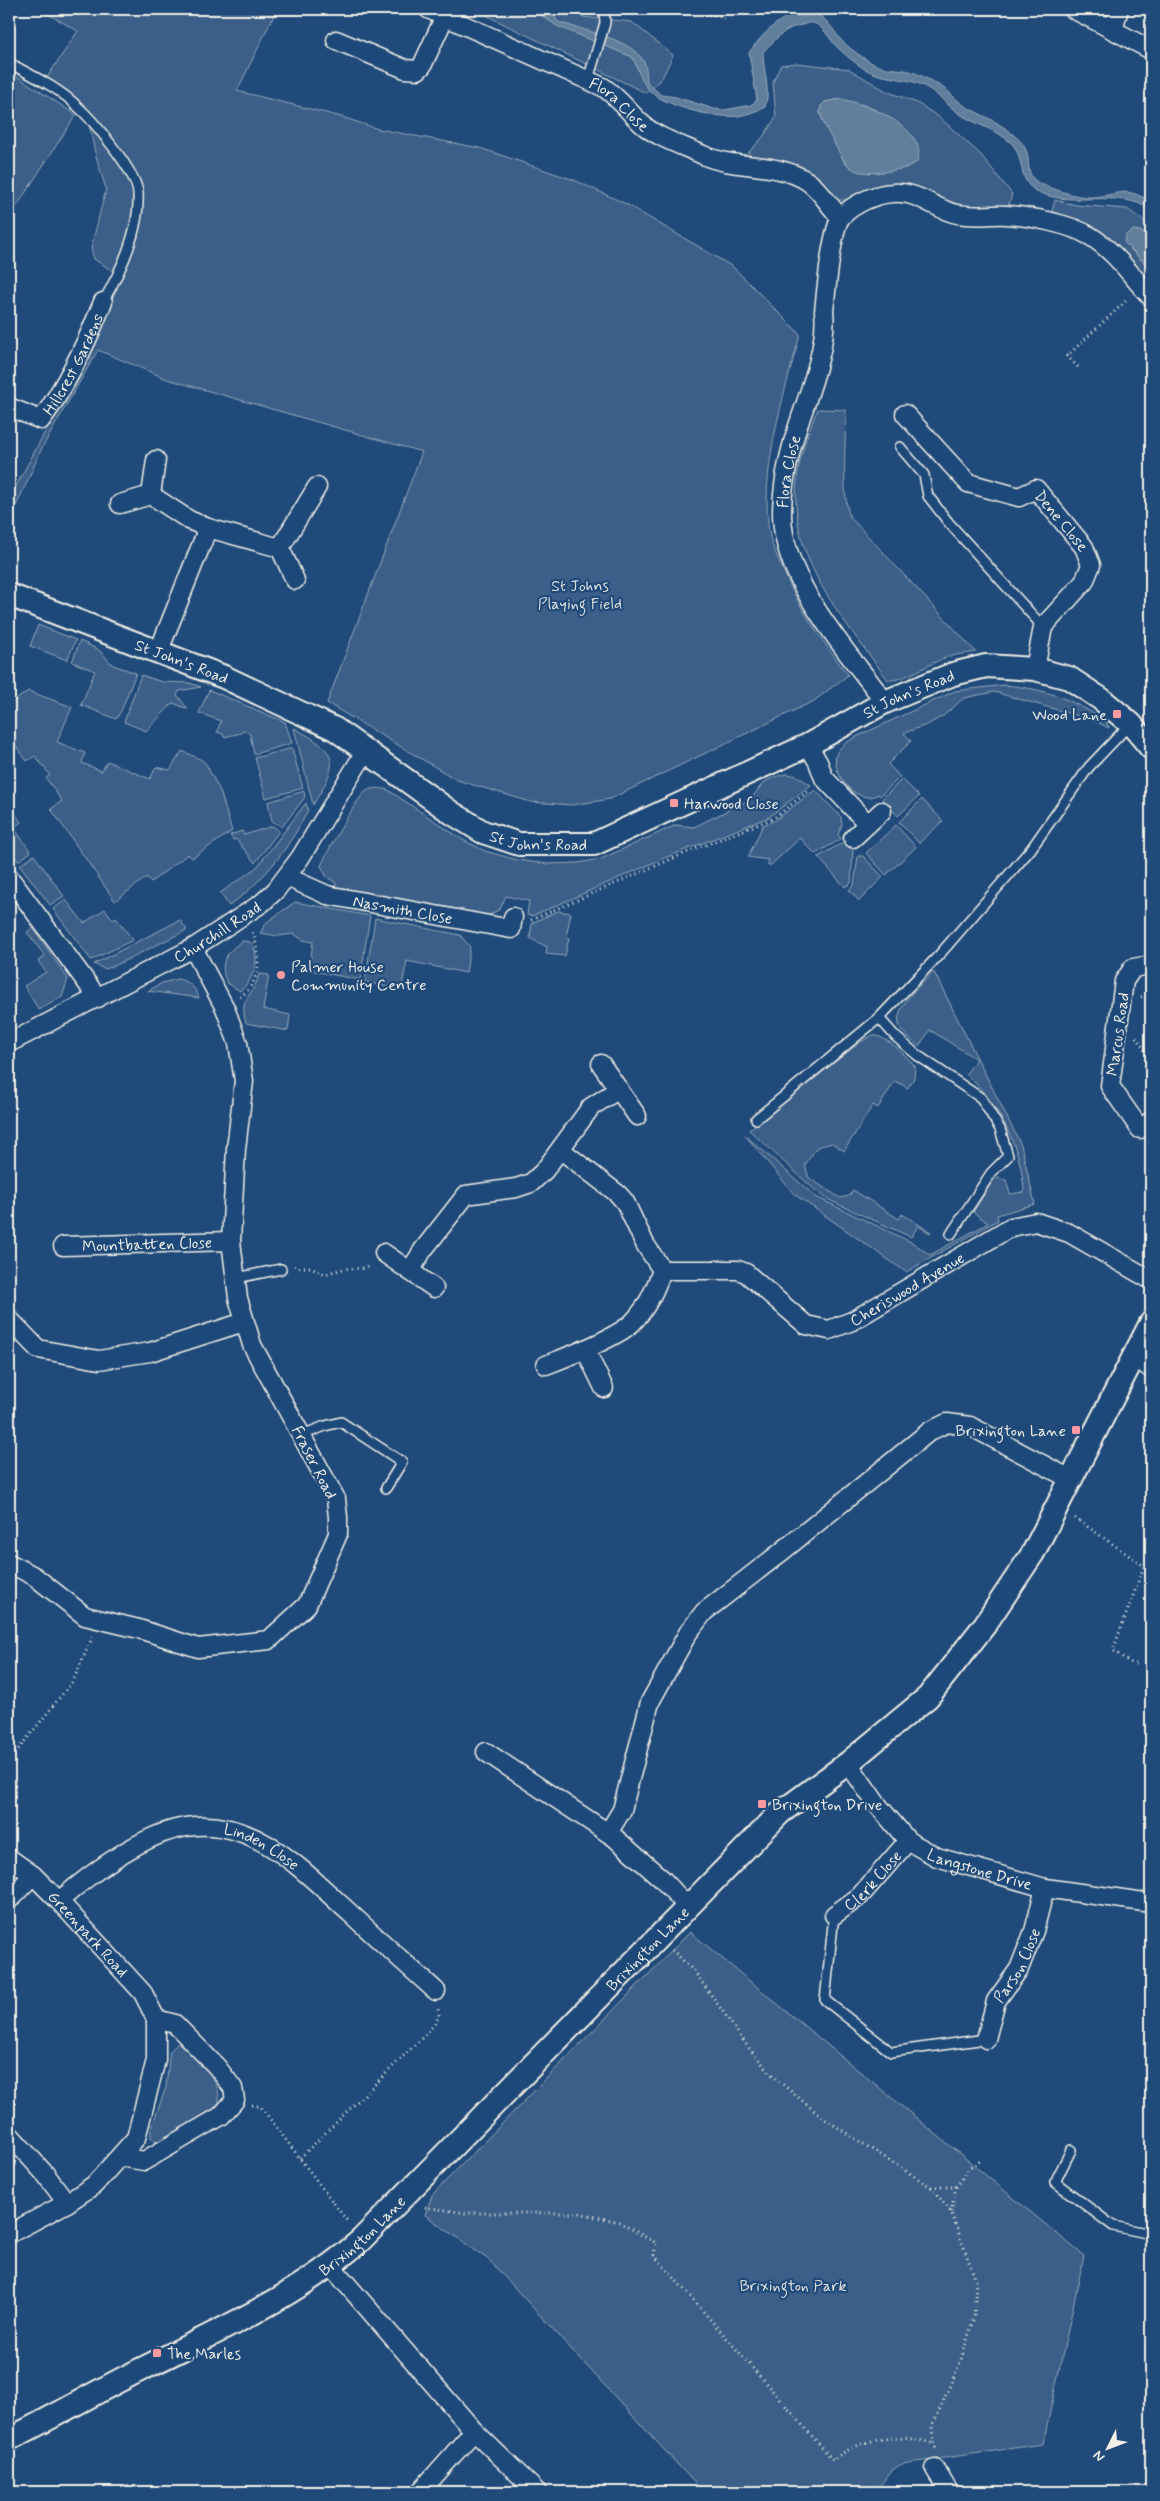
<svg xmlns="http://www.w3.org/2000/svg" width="1160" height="2501" viewBox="0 0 1160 2501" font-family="Mynerve,sans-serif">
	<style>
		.green { fill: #3a5f88; stroke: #97a8b8; fill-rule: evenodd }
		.water { fill: #627e9d; stroke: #9cacbb }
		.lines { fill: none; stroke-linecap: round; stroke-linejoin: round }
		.service-casing { stroke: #f4f1e8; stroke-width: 12 }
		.minor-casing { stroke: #f4f1e8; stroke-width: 21 }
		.tertiary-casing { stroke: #f4f1e8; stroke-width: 26 }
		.path { stroke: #f4f1e8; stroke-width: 3; stroke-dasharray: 1 4; stroke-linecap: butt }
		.service { stroke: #1f4a7a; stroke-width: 9 }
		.minor { stroke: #1f4a7a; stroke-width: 18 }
		.tertiary { stroke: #1f4a7a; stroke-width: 22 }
		.poi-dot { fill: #ff9aa2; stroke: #1f4a7a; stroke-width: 2 }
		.labels { text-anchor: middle; stroke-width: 4.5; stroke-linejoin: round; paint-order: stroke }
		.street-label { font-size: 16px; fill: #f4f1e8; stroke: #1f4a7a }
		.park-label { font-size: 16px; fill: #e1e2de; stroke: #1f4a7a }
		.poi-label { font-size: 16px; fill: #f4f1e8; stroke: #1f4a7a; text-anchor: start }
	</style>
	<rect width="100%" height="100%" fill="#1f4a7a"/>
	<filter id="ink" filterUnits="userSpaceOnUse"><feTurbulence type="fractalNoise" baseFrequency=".02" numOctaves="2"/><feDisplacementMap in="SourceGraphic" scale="10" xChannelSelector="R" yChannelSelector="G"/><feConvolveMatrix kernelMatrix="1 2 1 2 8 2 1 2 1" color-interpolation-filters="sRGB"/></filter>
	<g filter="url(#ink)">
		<!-- green -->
		<path class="green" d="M39,9H277L237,91L342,117L378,129L480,148L574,180L626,204L733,267L800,334C784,395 758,474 770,537C772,546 777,556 781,565C798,608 821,639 848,675L814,701L610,799L572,805L531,802L457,780L327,703L422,452L167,379L98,350L42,448L9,522L11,496L91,345L122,277L94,259L91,248L106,189L95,153L85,105L46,79L78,31Z
			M473,9H574L583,17L632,22L673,55L662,78L646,93Z
			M797,63L849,69L886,91L917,103L939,117L981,155L1012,194L1009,205C990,206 970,209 951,203C925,195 920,185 889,184C868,184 853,205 835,199L800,169L781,161L746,155L763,137L776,117L773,82L781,65ZM835,100C871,102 893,117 917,143L906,168L869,173L845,164L820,113L821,106L825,102Z
			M9,71L76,115L9,218Z
			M1055,200L1076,205L1127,209L1151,226V239L1140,231L1129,248L1151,269V284L1110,242L1051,215Z
			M818,409L846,410C846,438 841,494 850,517L976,652C966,654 955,654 945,658C930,663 902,682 888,680C820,588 763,529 818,409Z
			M38,625L76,640L67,660L30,646Z
			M80,641L99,650L113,665L136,673L121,711L116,719L81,705L95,671L72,662Z
			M141,675L162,682L190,683L201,687L179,691L177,695L188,709L173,703L146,731L124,722Z
			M1004,685C1048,689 1068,698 1106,721L1109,728L1093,720L994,692L964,698L943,716L929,724L904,733L911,741L888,764L900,777L880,796L878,794C859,807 831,775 836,755C839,746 849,741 856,737L955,691Z
			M209,690L285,722L292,743L254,754L250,734L243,730L241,733L224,737L223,734L217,732L221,721L199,713Z
			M28,691L72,707L57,742L85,753L82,763L102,771L107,761L150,779L156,767L170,770L182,751L202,760L206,764L220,791L232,831L192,858L188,854L151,882L147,877L115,901L51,809L62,801L46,778L50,775L35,756L27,761L9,737L13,734L9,728V705Z
			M294,728C341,753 339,762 313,805Z
			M292,748L303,788L266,798L255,758Z
			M787,774L797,776L811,785L769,817L662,859L532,916L527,915L529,901L506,896L500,909L488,916L335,888L336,883L327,877L321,866C326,853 356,800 365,792C372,787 381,788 388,790L463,840L485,851L517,860L547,864L578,863L601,859L676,825L694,827L751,799L763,783L774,777Z
			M902,779L919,796L898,816L882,799Z
			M815,790L841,817L842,825L838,835L841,839L815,854L800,838L771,865H768V860L748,857L763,825L774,821Z
			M304,791L305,797L282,827L272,821L268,802Z
			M922,799L943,821L919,843L899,822Z
			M306,803L308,810L304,818C285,853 262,882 229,906L220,893L257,867Z
			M14,812L21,822L14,828L31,852L18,861L9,847V816Z
			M896,825L916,847L886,875L866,853Z
			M273,826L279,831L255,863L236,839L233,840L230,835L242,831L244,835Z
			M844,842L853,850L851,883L845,887L818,857Z
			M34,855L64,896L50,905L20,865Z
			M858,856H863L883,877L859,901L849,890L854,885Z
			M66,900L84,923L105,909L113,920L116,918L133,940L91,960L53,909Z
			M295,902L370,916L360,980L309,970L313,942L303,940L294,934L278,936L260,933L267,922Z
			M558,911L571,913L566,937L569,938L565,956L546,954L547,947L530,938L532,923Z
			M375,918L460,935L470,947L466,973L407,961L401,990L365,982Z
			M180,920L187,930L112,967L104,969L94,964Z
			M33,928L68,979L62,997L39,1010L24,986L46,972L38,961L45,956L27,932Z
			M243,941L250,942C263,955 253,981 240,991L227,983C218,964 226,951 243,941Z
			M934,972L1021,1145L1035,1204L997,1215L998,1220L906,1272L794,1194L745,1135L816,1197L913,1243L930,1255L988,1223L973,1212L992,1182L997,1178L1006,1180L1010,1194L1024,1192C1022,1148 999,1104 966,1074L976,1059L930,1030L919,1046C913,1041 905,1036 901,1029C889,1011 922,983 934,972Z
			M259,974L269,975L263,1009L290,1015L288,1031L246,1023C238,995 254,998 259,974Z
			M178,979C190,982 195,987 199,998L148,991L162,983Z
			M873,1035C889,1038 904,1054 915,1066L914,1078L908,1088L895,1081L878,1108L873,1105L844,1151L832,1143L817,1147L805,1165L809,1178L840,1198L849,1196L853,1190L899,1219L902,1214L931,1232L930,1233L918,1226L911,1237L829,1200L815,1190L749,1130L859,1043Z
			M690,1932L1084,2256L1043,2444L902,2464L892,2470L875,2492H703L489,2260L425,2215L432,2195Z
			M178,2043C194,2053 230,2088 216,2108C210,2116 176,2133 166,2140L157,2142L151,2139V2129L166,2087L170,2051Z"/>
		<!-- water -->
		<path class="water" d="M532,9C544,9 552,11 558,22C581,30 633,39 644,62C647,68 646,76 647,82L661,95L676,97L714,109L725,110L751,105L757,100L749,53C761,35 785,10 808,12C826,13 833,32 844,43C852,50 863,58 872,63C886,71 901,67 915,73C923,76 935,83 942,87C950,92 957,101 965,106C980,115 998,121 1011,133C1018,138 1025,145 1027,153C1030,165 1026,176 1039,183C1053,189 1075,197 1090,197C1119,196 1123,184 1151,202V210C1118,187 1074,209 1038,192C1016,182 1026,154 1009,141C996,130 978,125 963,116C946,106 937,90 917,83C899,77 881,79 863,68C854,62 844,54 837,47C830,40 823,25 813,23C810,22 805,24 802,25C785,27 775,40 763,52C763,70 771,91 765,107C757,111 748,114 739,116C717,119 666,107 650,91C640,81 639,69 632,57L557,26Z
			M841,99C866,104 930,128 917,162C906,169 896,170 884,172C850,175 848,169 833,141C828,132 823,123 820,113L821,106L825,102Z
			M1133,230L1140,231L1151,239V269L1124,242L1126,235Z"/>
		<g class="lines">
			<defs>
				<path id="service" d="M9,63C31,75 59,88 77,106C93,120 137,173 138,193C140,230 121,271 103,302
					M588,80L605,23L604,9
					M900,447L924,475L928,496L949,523L1043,627
					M756,1119L879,1018
					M951,1234L991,1173L1008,1156L1000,1129L981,1098L917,1055L896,1037L879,1018L940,954L1031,849L1089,767L1130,724
					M236,1278L281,1269
					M302,1435L325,1426L341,1422L402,1462L386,1488
					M834,1915L825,2000L891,2052L986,2039
					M1071,2150L1055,2182L1113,2226L1151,2234"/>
				<g id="minor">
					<path id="s1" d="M428,9L603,87C618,97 628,111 641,123C657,138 684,146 703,155C736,170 776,161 807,181C820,189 829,206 840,217"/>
					<path d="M1073,9L1151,50"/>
					<path d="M1113,30L1119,9"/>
					<path d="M336,40L405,69L418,70L422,66L445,16"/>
					<path id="s2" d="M9,407L41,420C67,385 87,342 103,302"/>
					<path id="s3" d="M905,414L968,483L1019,497L1036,489L1084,547L1091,565L1084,582L1043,627L1035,669"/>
					<path d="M156,460L151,495L189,520L208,528"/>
					<path d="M120,504L151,495"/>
					<path d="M280,548L295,580"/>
					<path d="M158,653L208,528L280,548L317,487"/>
					<path id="s4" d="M885,702C847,651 783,582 782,515C782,485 788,457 797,429C808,395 828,346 824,311C826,293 832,226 842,216C855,203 875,194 893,193C917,191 932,207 953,213C971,218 988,214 1006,215C1029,216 1070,224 1090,236C1114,250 1132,277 1151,297"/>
					<path d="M808,745L818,762L824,778L868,824"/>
					<path d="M853,838L882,811"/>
					<path d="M9,877L98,998"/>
					<path id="s5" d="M287,877L327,895L511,929L513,917"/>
					<path d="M1151,965L1133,968L1124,981L1110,1086L1140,1129L1151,1121"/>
					<path id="s6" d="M9,1043L193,948L262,903L276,890L300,858L365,752"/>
					<path d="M601,1064L637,1116"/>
					<path id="s7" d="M561,1150L618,1194L625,1202L645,1244L662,1270H738L746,1273L806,1325L829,1330L852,1321L1011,1227L1036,1222L1069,1233L1151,1280"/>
					<path id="s8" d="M63,1246L231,1241"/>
					<path d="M384,1253L434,1288"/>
					<path d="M410,1271L423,1250L466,1195L516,1188L531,1183L544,1171L591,1107L619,1089"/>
					<path d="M9,1319L38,1349L99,1360L150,1352L244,1322"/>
					<path d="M585,1349L604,1388"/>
					<path d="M1134,1356L1151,1369"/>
					<path d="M546,1365C567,1357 616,1338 632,1323C647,1308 655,1290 662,1270"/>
					<path d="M9,1563L34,1576L85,1616L139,1629L198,1648L269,1640L307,1605L338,1534V1517L336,1499L252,1345L238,1298L231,1241L236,1149L244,1081L238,1043L225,1008L193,948"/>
					<path d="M486,1752L614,1837L662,1879L689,1908"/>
					<path id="s9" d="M848,1763L876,1803L908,1841L937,1857L1045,1888L1151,1903"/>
					<path d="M608,1833L622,1810L650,1702L688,1633L704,1612L780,1553L930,1431L947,1423L970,1426L1072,1480"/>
					<path id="s10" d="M9,1858L33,1875L59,1901L143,1993L156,2019V2060L136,2138L94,2185L67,2203L9,2234"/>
					<path d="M9,1900L33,1875"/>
					<path id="s11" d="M59,1901C91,1873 144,1833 186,1827C255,1816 305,1873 351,1914C379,1940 407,1965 436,1991"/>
					<path id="s12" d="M834,1915L860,1896L908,1841"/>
					<path id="s13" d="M986,2039L996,2001L1019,1969L1034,1931L1045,1888"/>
					<path d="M9,2134L46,2175L67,2203"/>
					<path d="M120,2157L144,2161L221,2116L235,2100L233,2088L217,2067L175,2024L156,2019"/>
					<path d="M331,2266L474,2431L537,2492"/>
					<path d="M935,2469L949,2492"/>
					<path d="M420,2492L474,2431"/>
				</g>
				<g id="tertiary">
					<path id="s14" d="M9,595L224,677L335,729L452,813L483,832L519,844H594L808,745L885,702L953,674L986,666L1035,669L1069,678L1101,699L1131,724L1151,748"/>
					<path id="s15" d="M9,2439C56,2416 102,2388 150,2365C224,2328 299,2295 361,2240L780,1813L848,1763L928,1697L984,1626L1033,1553L1151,1323"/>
				</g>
			</defs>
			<!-- service casing -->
			<use href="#service" class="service-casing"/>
			<!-- minor casing -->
			<use href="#minor" class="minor-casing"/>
			<!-- tertiary casing -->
			<use href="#tertiary" class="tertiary-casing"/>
			<!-- path -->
			<path class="path" d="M695,9L727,19
				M1078,367L1067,356L1128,299
				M531,920L690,851L774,818L810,790
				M240,997C261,982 262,955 252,932
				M1141,997L1151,991
				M1136,1037L1151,1059
				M294,1267H311L325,1274L343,1269L366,1268L370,1264
				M1075,1518L1144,1566L1113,1650L1129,1662L1136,1664
				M9,1761L73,1681L93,1636
				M672,1950L694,1971L748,2047L774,2077L823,2118L931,2187L951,2212L976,2281L974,2317L961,2360L933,2425L934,2444L937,2451
				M252,2105L261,2107L348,2222
				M300,2158L430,2030L439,2017L438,2008
				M931,2187H956L970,2167L982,2159
				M425,2207L465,2213H579L619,2222L656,2243L654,2255L833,2460C861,2437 901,2433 934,2444
				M951,2212L956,2187"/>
			<!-- service -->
			<use href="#service" class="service"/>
			<!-- minor -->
			<use href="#minor" class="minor"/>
			<!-- tertiary -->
			<use href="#tertiary" class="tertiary"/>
		</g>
	</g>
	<!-- markers -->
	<g class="poi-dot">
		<rect x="1112" y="709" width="10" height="10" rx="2.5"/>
		<rect x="669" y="798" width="10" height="10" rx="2.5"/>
		<circle cx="281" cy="975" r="5"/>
		<rect x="1071" y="1425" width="10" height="10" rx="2.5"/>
		<rect x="757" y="1799" width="10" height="10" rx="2.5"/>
		<rect x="152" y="2348" width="10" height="10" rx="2.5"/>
	</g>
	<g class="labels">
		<!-- street labels -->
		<g class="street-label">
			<text dy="6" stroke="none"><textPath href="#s1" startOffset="215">Flora Close</textPath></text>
			<text dy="6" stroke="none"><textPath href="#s2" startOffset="99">Hillcrest Gardens</textPath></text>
			<text dy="6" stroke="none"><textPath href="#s4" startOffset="261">Flora Close</textPath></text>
			<text dy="6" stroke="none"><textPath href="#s3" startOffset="206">Dene Close</textPath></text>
			<text dy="6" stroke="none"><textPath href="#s14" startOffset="185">St John's Road</textPath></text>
			<text dy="6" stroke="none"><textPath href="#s14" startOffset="995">St John's Road</textPath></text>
			<text dy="6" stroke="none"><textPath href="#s14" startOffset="590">St John's Road</textPath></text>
			<text dy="6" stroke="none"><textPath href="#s5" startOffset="121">Nasmith Close</textPath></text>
			<text dy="6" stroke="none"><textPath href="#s6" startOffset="236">Churchill Road</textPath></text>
			<text transform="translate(1117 1034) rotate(-82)" y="6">Marcus Road</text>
			<text dy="6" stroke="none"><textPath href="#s8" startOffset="84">Mountbatten Close</textPath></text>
			<text dy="6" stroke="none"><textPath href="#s7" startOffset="436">Cheriswood Avenue</textPath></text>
			<text transform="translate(315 1462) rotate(63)" y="6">Fraser Road</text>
			<text dy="6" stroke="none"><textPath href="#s11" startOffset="229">Linden Close</textPath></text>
			<text dy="6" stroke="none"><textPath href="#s9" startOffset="176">Langstone Drive</textPath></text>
			<text dy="6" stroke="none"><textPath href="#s12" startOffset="52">Clerk Close</textPath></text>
			<text dy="6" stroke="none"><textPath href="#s10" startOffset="110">Greenpark Road</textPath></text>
			<text dy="6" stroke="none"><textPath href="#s15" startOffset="814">Brixington Lane</textPath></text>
			<text dy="6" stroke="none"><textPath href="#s13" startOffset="81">Parson Close</textPath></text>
			<text dy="6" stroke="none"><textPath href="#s15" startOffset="409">Brixington Lane</textPath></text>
		</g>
		<!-- park labels -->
		<g class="park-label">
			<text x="580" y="591">St Johns<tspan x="580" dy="18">Playing Field</tspan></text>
			<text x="793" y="2291">Brixington Park</text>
		</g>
		<!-- poi labels -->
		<g class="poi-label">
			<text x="1107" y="720" text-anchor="end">Wood Lane</text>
			<text x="684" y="809">Harwood Close</text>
			<text x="291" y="972">Palmer House<tspan x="291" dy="18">Community Centre</tspan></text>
			<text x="1066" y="1436" text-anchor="end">Brixington Lane</text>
			<text x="772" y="1810">Brixington Drive</text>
			<text x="167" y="2359">The Marles</text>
		</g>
	</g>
	<!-- margin -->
	<rect width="1160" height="2501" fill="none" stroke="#1f4a7a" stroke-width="30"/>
	<rect x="15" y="15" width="1130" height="2471" fill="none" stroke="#f4f1e8" stroke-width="2" filter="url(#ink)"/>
	<!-- north arrow -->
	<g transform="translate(1108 2448) rotate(228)" stroke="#1f4a7a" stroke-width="4" paint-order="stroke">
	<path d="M0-4L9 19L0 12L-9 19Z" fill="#f4f1e8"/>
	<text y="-8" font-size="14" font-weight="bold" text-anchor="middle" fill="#f4f1e8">N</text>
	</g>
</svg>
